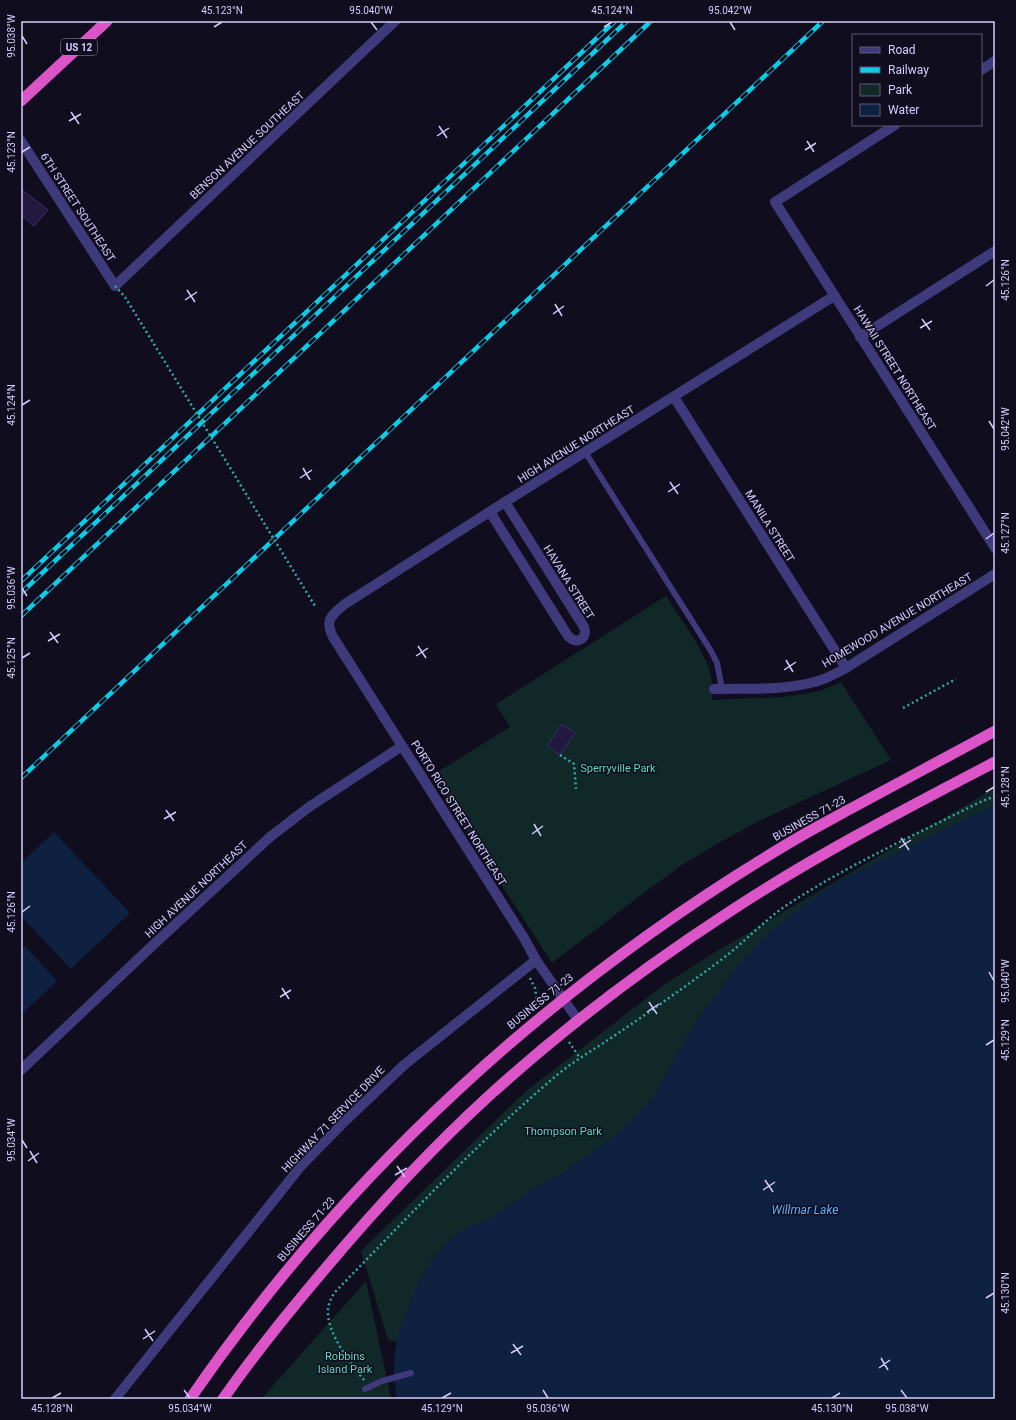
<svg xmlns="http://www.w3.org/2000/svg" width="1016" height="1420" viewBox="0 0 1016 1420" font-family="Roboto,sans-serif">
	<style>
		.green { fill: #102827 }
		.water { fill: #0e2141 }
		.building { fill: #221a3e; stroke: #3b2d69 }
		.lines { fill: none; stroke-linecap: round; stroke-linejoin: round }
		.path { stroke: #33aaa6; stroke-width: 2.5; stroke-dasharray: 2 3; stroke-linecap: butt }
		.service { stroke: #3e3a7b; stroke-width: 6 }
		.minor { stroke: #3e3a7b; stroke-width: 10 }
		.trunk { stroke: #db54c8; stroke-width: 11 }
		.rail-casing { stroke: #0bcdea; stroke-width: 4.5 }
		.rail { stroke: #100d1e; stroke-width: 3; stroke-dasharray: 9; stroke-linecap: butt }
		.path-bridge { stroke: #33aaa6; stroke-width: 2.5; stroke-dasharray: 2 3; stroke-linecap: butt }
		.ticks { fill: none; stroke: #d3ccfd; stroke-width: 1.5 }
		.labels { text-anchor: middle; stroke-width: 3; stroke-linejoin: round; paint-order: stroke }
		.shield { fill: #100d1e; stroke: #9893ba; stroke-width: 1 }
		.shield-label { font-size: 10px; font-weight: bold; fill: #d3ccfd }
		.street-label { font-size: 11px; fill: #d3ccfd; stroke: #100d1e }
		.park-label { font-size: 11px; fill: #5dd8bd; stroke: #100d1e }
		.water-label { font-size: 12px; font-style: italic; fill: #60adf7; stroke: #100d1e }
		.neatline { fill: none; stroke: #d3ccfd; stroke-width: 1.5 }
		.ticks-label { font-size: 10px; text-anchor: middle; fill: #d3ccfd }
	</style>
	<rect width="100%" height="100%" fill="#100d1e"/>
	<!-- green -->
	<path class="green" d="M666,596C679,617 699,643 708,666C712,677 713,689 712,700L784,697L820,691L841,682L891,760L761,820L715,845L682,865L649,889L552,963L431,776L510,727L496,704Z
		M995,788V835L623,1149L411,1346L388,1340L361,1251L526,1091L665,984L717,951Z
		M366,1281L391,1399H261Z"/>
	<!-- water -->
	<path class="water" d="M995,806V1399H397L394,1378V1364L396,1344L402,1322L418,1284L432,1260L454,1236L470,1226L490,1219L528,1192L563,1173L624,1129L654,1096L694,1024L739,964L768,933L815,897L847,877L981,811Z
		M54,832L130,913L71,969L21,916V863Z
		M25,946L57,981L21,1015V950Z"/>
	<!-- building -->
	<path class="building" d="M21,189L48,210L34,226L21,215Z
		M562,724L575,733L560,755L547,746Z"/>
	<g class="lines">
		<!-- path -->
		<path class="path" d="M903,708L956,679
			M560,755L574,764L576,789
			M530,978L535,988L537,1000L540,1005
			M569,1042L580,1058
			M364,1380C350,1363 326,1332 328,1309C329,1303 331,1298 335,1292C407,1218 478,1142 557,1075C574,1061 593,1050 611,1038C648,1013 685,987 721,960C745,942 765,919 790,903C850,864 915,835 978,803L995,796"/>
		<!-- service -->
		<path class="service" d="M585,452L711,651L717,663L722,689
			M365,1389L382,1381L411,1373"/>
		<!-- minor -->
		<path class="minor" d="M981,70L995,61
			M895,125L775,202L995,548
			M21,141L115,286L395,21
			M860,337L995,251
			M674,397L846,668
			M490,512L568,636C577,646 588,638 584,627L505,502
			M714,689C748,688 785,691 818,681C828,678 837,673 846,668L995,574
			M578,1020L536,960L524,938L333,637C324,619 332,615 345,604L505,502L834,296
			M21,1070L152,946L270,837L309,807L402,746
			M115,1399L301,1166L345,1121L404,1065L536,960"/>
		<!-- trunk -->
		<path class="trunk" d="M21,101L107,21
			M190,1399C347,1171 552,984 789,843C809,831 830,820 850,809C898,783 947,757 995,731
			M223,1399C251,1359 282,1320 314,1282C369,1216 427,1152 491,1094C565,1027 646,966 729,912C814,856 905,809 995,762"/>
		<defs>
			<path id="rail" d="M21,581L615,21
				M21,593L627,21
				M21,616L651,21
				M21,778L823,21"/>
		</defs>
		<!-- rail casing -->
		<use href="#rail" class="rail-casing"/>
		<!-- rail -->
		<use href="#rail" class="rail"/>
		<!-- path-bridge -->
		<path class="path-bridge" d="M115,286L125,297L315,606"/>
	</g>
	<!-- ticks -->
	<path class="ticks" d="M371,22L377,30M730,22L735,30M214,27L222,22M604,27L612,22M22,36L27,44M71,112L79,124M69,121L81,114M439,126L447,138M437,136L449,128M807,141L814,152M805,150L816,143M22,152L30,147M986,286L994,280M187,290L195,302M185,300L197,292M555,304L562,316M553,314L564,306M922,319L930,330M920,328L932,321M22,405L30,400M989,421L994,429M303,468L310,480M300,478L312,470M670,482L678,494M668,492L680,484M986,539L994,533M22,588L27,596M50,632L58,643M48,641L60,634M418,646L426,658M416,656L428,648M22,658L30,653M786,660L793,672M784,670L796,662M986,792L994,787M166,810L174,821M164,819L176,812M534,824L541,836M532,834L543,826M901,838L909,850M899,848L911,840M22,912L30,906M989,972L994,981M282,988L289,999M280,997L291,990M649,1002L657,1014M647,1012L659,1004M986,1045L994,1040M22,1140L27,1148M30,1151L37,1163M28,1161L39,1153M397,1166L405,1177M395,1175L407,1168M765,1180L773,1192M763,1190L775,1182M986,1298L994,1293M145,1329L153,1341M143,1339L155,1331M513,1344L521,1355M511,1353L523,1346M881,1358L888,1370M879,1368L890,1360M184,1390L190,1398M543,1390L548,1398M901,1390L907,1398M52,1398L61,1393M442,1398L451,1393M832,1398L840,1393"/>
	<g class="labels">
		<!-- shield labels -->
		<rect class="shield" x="61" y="39" width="36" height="16" rx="3"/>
		<g class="shield-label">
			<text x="79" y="51">US 12</text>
		</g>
		<!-- street labels -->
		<g class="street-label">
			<text transform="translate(247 145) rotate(-43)" y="4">BENSON AVENUE SOUTHEAST</text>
			<text transform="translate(78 207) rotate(57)" y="4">6TH STREET SOUTHEAST</text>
			<text transform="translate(895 368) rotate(58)" y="4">HAWAII STREET NORTHEAST</text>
			<text transform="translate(576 444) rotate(-32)" y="4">HIGH AVENUE NORTHEAST</text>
			<text transform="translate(770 526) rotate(58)" y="4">MANILA STREET</text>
			<text transform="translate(569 582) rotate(58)" y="4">HAVANA STREET</text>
			<text transform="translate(897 620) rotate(-31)" y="4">HOMEWOOD AVENUE NORTHEAST</text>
			<text transform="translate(459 813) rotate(58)" y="4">PORTO RICO STREET NORTHEAST</text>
			<text transform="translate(809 818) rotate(-29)" y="4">BUSINESS 71-23</text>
			<text transform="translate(196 889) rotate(-43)" y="4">HIGH AVENUE NORTHEAST</text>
			<text transform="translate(540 1001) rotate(-39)" y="4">BUSINESS 71-23</text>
			<text transform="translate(333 1119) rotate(-46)" y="4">HIGHWAY 71 SERVICE DRIVE</text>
			<text transform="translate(306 1229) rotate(-49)" y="4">BUSINESS 71-23</text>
		</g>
		<!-- park labels -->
		<g class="park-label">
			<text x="618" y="772">Sperryville Park</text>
			<text x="563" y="1135">Thompson Park</text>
			<text x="345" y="1360">Robbins<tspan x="345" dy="13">Island Park</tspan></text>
		</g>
		<!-- water labels -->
		<g class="water-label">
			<text x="805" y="1214">Willmar Lake</text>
		</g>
	</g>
	<!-- border -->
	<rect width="1016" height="1420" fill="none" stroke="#100d1e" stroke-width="44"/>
	<!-- legend -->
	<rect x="852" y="34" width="130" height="92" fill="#100d1e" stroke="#5e5977"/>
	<rect x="860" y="47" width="20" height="6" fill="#3e3a7b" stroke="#5e5977"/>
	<text x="888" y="54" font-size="12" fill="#d3ccfd">Road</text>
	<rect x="860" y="67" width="20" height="6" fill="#0bcdea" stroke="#5e5977"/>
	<text x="888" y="74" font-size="12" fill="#d3ccfd">Railway</text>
	<rect x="860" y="84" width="20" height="12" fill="#102827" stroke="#5e5977"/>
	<text x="888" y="94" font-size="12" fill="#d3ccfd">Park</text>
	<rect x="860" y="104" width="20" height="12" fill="#0e2141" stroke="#5e5977"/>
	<text x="888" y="114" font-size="12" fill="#d3ccfd">Water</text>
	<rect x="22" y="22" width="972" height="1376" class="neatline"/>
	<g class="ticks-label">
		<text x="222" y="14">45.123°N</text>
		<text x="371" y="14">95.040°W</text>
		<text x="612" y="14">45.124°N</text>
		<text x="730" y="14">95.042°W</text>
		<text transform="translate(11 36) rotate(-90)" y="4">95.038°W</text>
		<text transform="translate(11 152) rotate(-90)" y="4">45.123°N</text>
		<text transform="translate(1005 280) rotate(-90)" y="4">45.126°N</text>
		<text transform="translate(11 405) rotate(-90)" y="4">45.124°N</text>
		<text transform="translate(1005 429) rotate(-90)" y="4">95.042°W</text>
		<text transform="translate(1005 533) rotate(-90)" y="4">45.127°N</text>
		<text transform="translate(11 588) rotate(-90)" y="4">95.036°W</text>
		<text transform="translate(11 658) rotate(-90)" y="4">45.125°N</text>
		<text transform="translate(1005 787) rotate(-90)" y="4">45.128°N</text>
		<text transform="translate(11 912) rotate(-90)" y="4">45.126°N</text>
		<text transform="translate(1005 981) rotate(-90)" y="4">95.040°W</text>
		<text transform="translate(1005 1040) rotate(-90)" y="4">45.129°N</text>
		<text transform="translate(11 1140) rotate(-90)" y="4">95.034°W</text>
		<text transform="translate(1005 1293) rotate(-90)" y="4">45.130°N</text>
		<text x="52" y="1412">45.128°N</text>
		<text x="190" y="1412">95.034°W</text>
		<text x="442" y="1412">45.129°N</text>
		<text x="548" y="1412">95.036°W</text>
		<text x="832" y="1412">45.130°N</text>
		<text x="907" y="1412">95.038°W</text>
	</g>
</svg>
